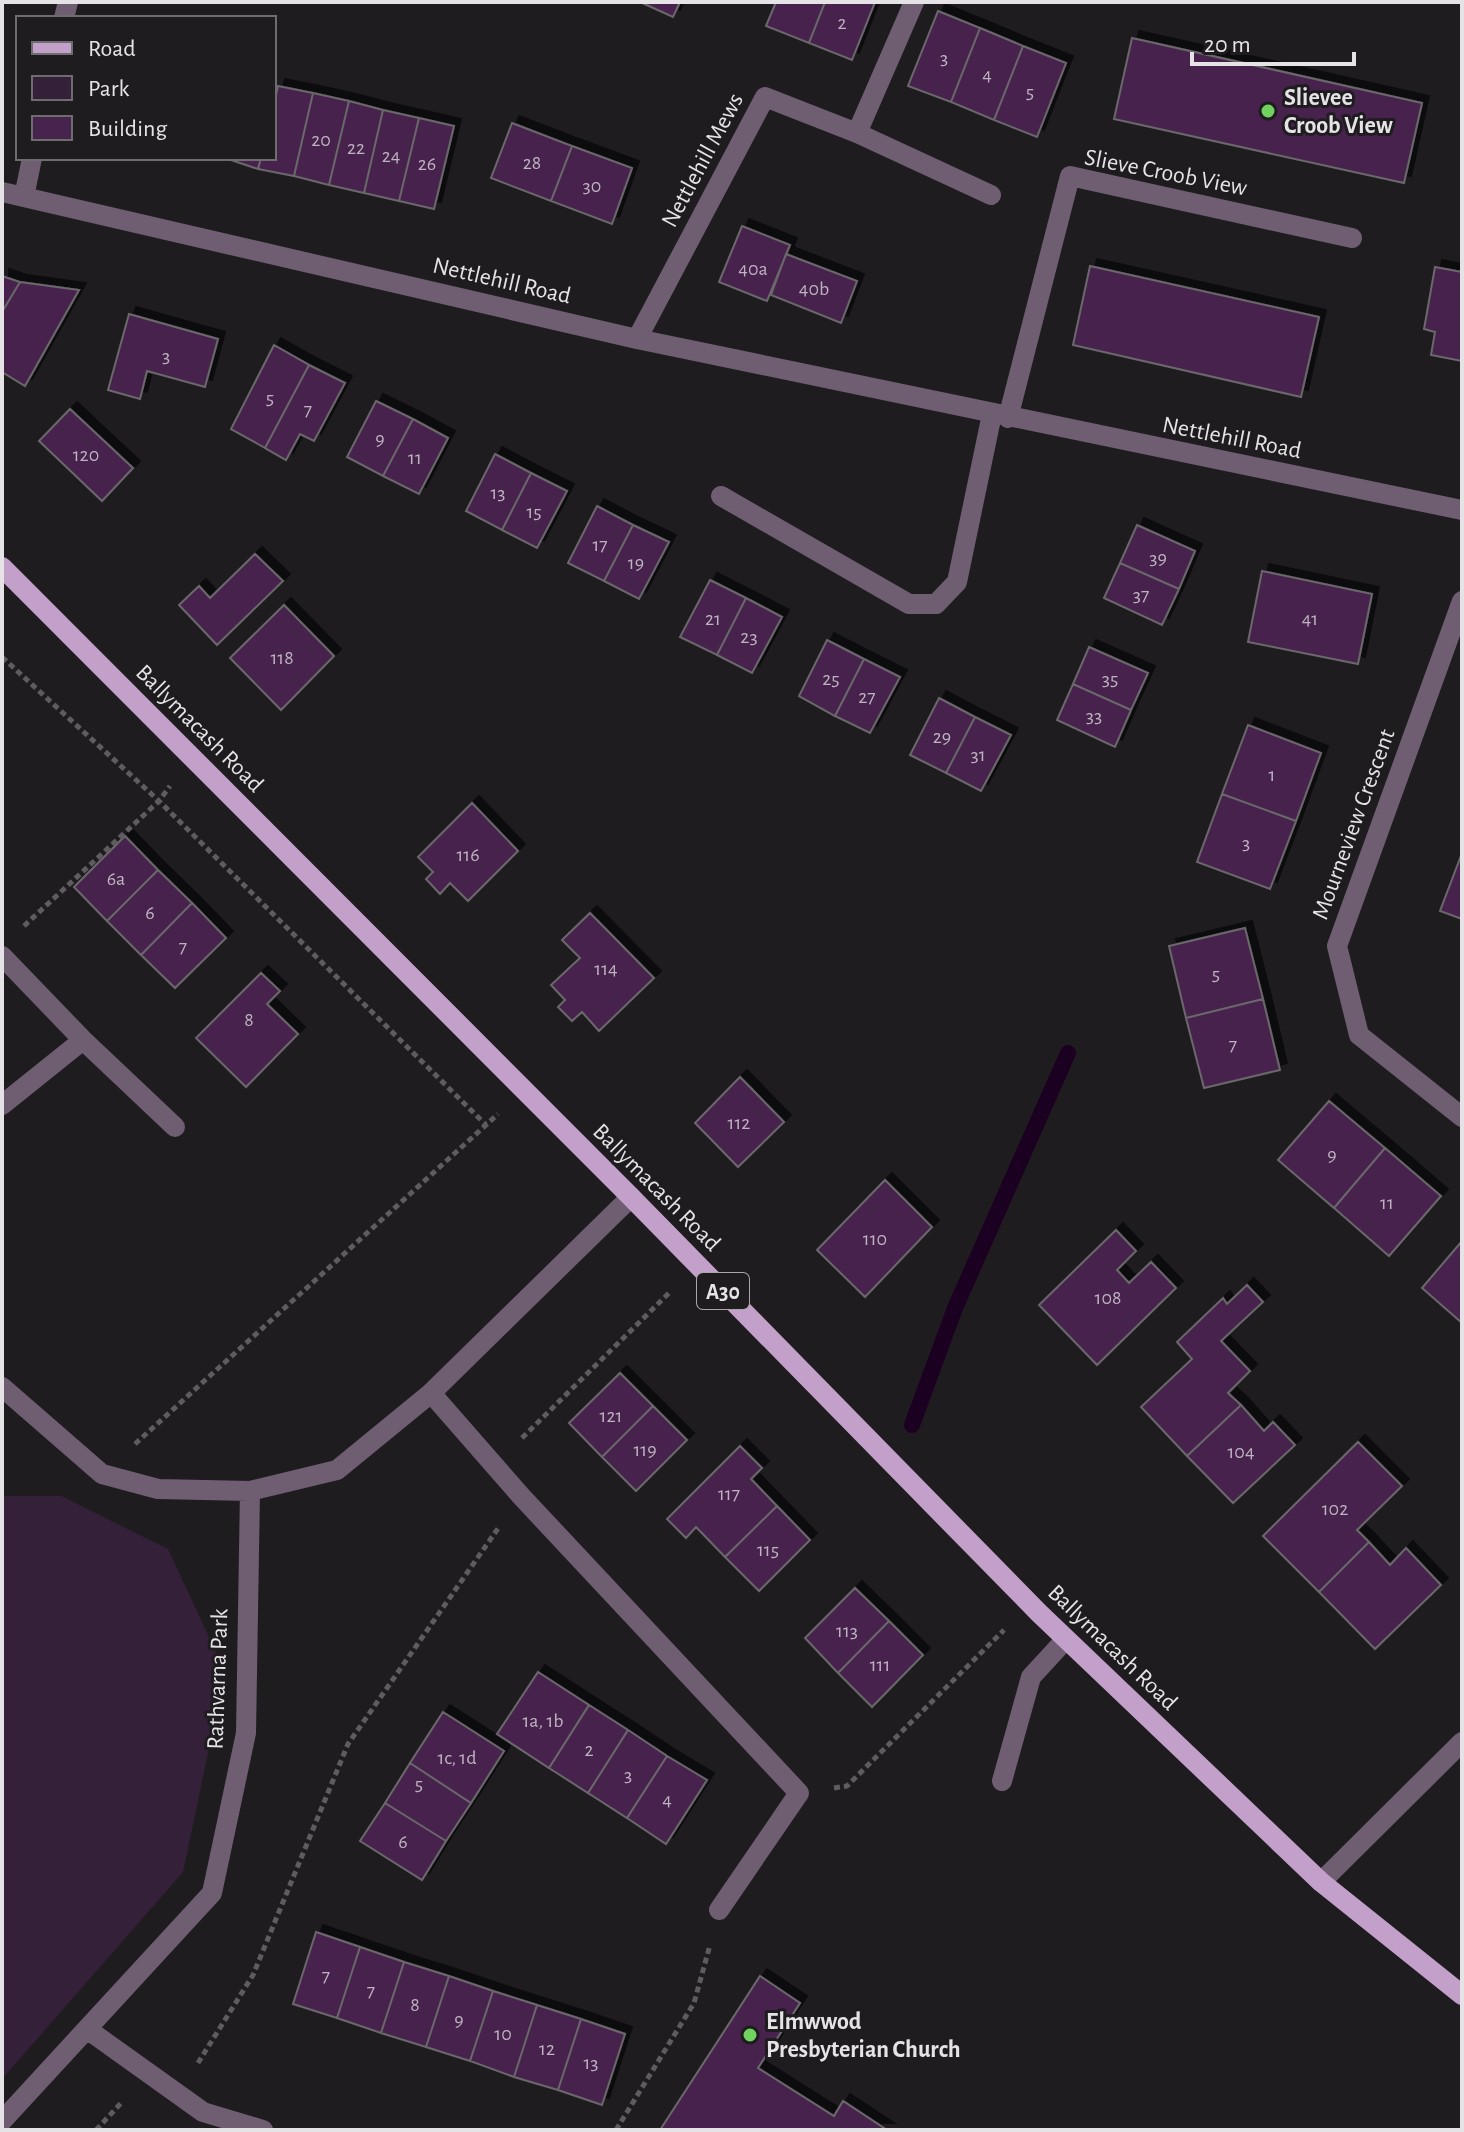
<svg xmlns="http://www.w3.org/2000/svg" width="1464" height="2132" viewBox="0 0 1464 2132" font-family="'Alegreya Sans',sans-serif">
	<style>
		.green { fill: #342038 }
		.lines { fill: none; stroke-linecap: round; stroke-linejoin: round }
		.stream { stroke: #1c0022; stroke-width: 16 }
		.building { fill: #47244e; stroke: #6a676b; stroke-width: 2; filter: url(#shadow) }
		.path { stroke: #5e5c5f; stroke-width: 5; stroke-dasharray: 6 4; stroke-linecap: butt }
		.minor { stroke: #6f5e72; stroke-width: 20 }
		.major { stroke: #c3a0ca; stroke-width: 20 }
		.poi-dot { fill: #70d35f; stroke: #1f1c20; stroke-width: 3 }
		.labels { text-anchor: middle; stroke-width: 6; stroke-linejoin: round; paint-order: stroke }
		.number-label { font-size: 20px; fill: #beb3c0 }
		.shield { fill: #1f1c20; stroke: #aaa7ab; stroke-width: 2 }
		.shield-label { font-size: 22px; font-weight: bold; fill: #e5e3e6 }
		.poi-label { font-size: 24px; font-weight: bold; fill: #e5e3e6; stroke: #1f1c20; text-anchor: start }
		.street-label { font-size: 24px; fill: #e5e3e6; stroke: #1f1c20 }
	</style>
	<defs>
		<filter id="shadow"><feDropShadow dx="7" dy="-7" stdDeviation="0" flood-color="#0009"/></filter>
	</defs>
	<rect width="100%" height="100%" fill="#1f1c20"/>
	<!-- green -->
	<path class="green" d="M2,1496H61L168,1549L225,1672L183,1872L2,2079Z"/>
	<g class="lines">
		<!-- stream -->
		<path class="stream" d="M912,1425L955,1308L1068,1053"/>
	</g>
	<!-- building -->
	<path class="building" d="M640,2H680L673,17Z
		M776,2H825L809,43L766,26Z
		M825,2H875L852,60L809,43Z
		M938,11L980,28L951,102L908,86Z
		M980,28L1023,46L994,120L951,102Z
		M1132,38L1422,103L1404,183L1114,119Z
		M1023,46L1066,63L1037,137L994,120Z
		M278,86L313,93L294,176L258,169L261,158H274V104Z
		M313,93L349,101L329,185L294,176Z
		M349,101L383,110L364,193L329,185Z
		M383,110L419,118L399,201L364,193Z
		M419,118L454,126L434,209L399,201Z
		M512,123L572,146L551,201L491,178Z
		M572,146L632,168L612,224L551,201Z
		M225,158H261L258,169Z
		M742,226L790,245L767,301L719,282Z
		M786,254L857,281L841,323L771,295Z
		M1090,266L1319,317L1301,397L1073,345Z
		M1435,267L1462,272V361L1431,355L1435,332L1424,329Z
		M2,276L20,282L2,312Z
		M20,282L79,290L25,386L2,372V312Z
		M129,314L218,339L205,387L147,371L140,399L108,390Z
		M274,345L309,365L265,448L231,429Z
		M309,365L345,383L314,441L300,434L286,460L265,448Z
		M376,401L413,419L383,476L347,457Z
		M70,409L133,468L102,501L39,441Z
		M413,419L448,438L419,494L383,476Z
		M495,454L531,473L502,530L466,511Z
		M531,473L567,491L537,548L502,530Z
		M597,506L633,525L604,581L568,563Z
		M633,525L669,542L639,599L604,581Z
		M1137,525L1195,551L1179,589L1120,563Z
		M255,554L283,581L217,645L179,605L199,586L210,598Z
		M1120,563L1179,589L1162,625L1104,598Z
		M1262,571L1372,594L1358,664L1248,642Z
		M710,580L746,598L717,655L680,637Z
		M746,598L782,617L752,673L717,655Z
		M284,605L334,656L281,710L230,658Z
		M827,640L864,659L835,716L799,696Z
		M1089,647L1148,673L1131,710L1073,684Z
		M864,659L900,677L870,733L835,716Z
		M1073,684L1131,710L1115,747L1057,720Z
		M939,698L975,717L946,773L910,755Z
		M975,717L1011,735L981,791L946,773Z
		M1248,725L1321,753L1296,821L1222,794Z
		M1222,794L1296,821L1270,889L1197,862Z
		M472,803L518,851L468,901L450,883L440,894L426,879L433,872L418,857Z
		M125,836L158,870L107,921L74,887Z
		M1462,853V919L1440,911Z
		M158,870L192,903L141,955L107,921Z
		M192,903L226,938L175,988L141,955Z
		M590,913L654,978L599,1031L582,1012L572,1021L558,1007L565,1000L551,985L580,958L562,940Z
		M1245,928L1263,999L1186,1018L1169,946Z
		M261,973L280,991L267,1004L298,1034L246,1087L196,1038Z
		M1263,999L1280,1070L1204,1088L1186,1018Z
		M740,1077L784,1122L738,1167L695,1123Z
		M1329,1101L1385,1148L1334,1208L1278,1160Z
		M1385,1148L1441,1196L1389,1256L1334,1208Z
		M885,1180L932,1227L865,1297L817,1250Z
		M1116,1230L1136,1251L1117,1270L1129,1283L1151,1262L1176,1288L1097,1365L1039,1305Z
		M1462,1241V1323L1422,1288Z
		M1247,1285L1263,1302L1221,1341L1250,1371L1228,1393L1241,1405L1187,1456L1141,1407L1192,1359L1177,1342L1223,1298L1227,1304Z
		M620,1373L653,1406L602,1457L569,1423Z
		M1241,1405L1264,1431L1273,1422L1295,1445L1233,1503L1187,1456Z
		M653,1406L687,1440L636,1491L602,1457Z
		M1358,1442L1402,1486L1357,1530L1369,1542L1319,1592L1263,1536Z
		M740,1446L762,1468L751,1479L777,1506L725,1557L696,1527L686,1538L667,1519Z
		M777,1506L810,1540L759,1591L725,1557Z
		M1369,1542L1390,1565L1406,1548L1441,1585L1375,1649L1319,1592Z
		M855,1588L889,1621L838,1673L805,1638Z
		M889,1621L923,1655L872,1707L838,1673Z
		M538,1672L589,1705L549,1768L497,1734Z
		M589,1705L628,1730L588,1793L549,1768Z
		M443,1712L504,1751L471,1803L410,1763Z
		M628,1730L667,1756L627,1818L588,1793Z
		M667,1756L707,1780L666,1844L627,1818Z
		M410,1763L471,1803L446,1841L385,1803Z
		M385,1803L446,1841L422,1880L360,1841Z
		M316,1932L360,1947L337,2018L293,2004Z
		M360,1947L404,1962L381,2033L337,2018Z
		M404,1962L449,1976L426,2047L381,2033Z
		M449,1976L493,1991L470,2061L426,2047Z
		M760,1976L800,2003L758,2068L834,2116L843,2101L887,2130H660Z
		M493,1991L537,2005L514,2077L470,2061Z
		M537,2005L581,2019L558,2090L514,2077Z
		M581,2019L625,2034L602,2105L558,2090Z"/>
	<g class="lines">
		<!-- path -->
		<path class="path" d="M2,657L159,801L486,1125
			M24,926L159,801L170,786
			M522,1438L671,1291
			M135,1444L498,1114
			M834,1788L847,1786L1004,1630
			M198,2063L253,1975L348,1744L499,1527
			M96,2130L123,2101
			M616,2130L694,2003L710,1945"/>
		<!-- minor -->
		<path class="minor" d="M64,18L68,2
			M857,133L914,2
			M2,192L637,339L1462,510
			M24,197L32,158
			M637,339L765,97L857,133L991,195
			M1008,418L1070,176L1352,238
			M721,496L909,604H936L957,582L992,414
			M1462,601L1337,946L1359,1035L1462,1117
			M2,956L83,1040L175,1127
			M2,1105L83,1040
			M2,1387L102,1474L158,1489L250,1491
			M431,1393L521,1496L799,1793L719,1910
			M1002,1781L1031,1677L1066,1639
			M1321,1882L1462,1742
			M87,2029L203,2112L263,2130
			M2,2121L212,1893L246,1733L250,1491L337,1470L431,1393L631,1197"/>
		<!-- major -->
		<path class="major" d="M2,567L631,1197L1039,1613L1321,1882L1462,1995"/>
	</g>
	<!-- markers -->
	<g class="poi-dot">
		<circle cx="1268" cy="111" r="8"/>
		<circle cx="750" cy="2035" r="8"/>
	</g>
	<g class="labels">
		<!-- number labels -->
		<g class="number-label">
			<text x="842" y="29">2</text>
			<text x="944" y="64">3</text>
			<text x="987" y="81">4</text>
			<text x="1030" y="98">5</text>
			<text x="321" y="146">20</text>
			<text x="356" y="154">22</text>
			<text x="391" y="162">24</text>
			<text x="532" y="169">28</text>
			<text x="427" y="170">26</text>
			<text x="592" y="192">30</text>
			<text x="753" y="275">40a</text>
			<text x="814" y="295">40b</text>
			<text x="166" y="362">3</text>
			<text x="270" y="404">5</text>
			<text x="308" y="416">7</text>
			<text x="380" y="445">9</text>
			<text x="86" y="461">120</text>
			<text x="415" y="464">11</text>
			<text x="498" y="499">13</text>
			<text x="534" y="518">15</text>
			<text x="600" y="551">17</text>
			<text x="1158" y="564">39</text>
			<text x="636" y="569">19</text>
			<text x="1141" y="601">37</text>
			<text x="713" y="625">21</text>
			<text x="1310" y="625">41</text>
			<text x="749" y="643">23</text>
			<text x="282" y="664">118</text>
			<text x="831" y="685">25</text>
			<text x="1110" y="685">35</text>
			<text x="867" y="703">27</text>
			<text x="1094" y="722">33</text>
			<text x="942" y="743">29</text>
			<text x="978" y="761">31</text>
			<text x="1272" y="781">1</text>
			<text x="1246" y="849">3</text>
			<text x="468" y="861">116</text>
			<text x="116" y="885">6a</text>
			<text x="150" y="919">6</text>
			<text x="183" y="953">7</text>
			<text x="606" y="975">114</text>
			<text x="1216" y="980">5</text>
			<text x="249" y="1026">8</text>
			<text x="1233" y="1051">7</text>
			<text x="739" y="1129">112</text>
			<text x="1332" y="1161">9</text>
			<text x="1387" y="1209">11</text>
			<text x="875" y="1245">110</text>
			<text x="1108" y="1304">108</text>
			<text x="611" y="1422">121</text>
			<text x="645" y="1456">119</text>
			<text x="1241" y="1458">104</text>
			<text x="729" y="1500">117</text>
			<text x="1335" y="1515">102</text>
			<text x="768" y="1556">115</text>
			<text x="847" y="1637">113</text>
			<text x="880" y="1671">111</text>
			<text x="543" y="1727">1a, 1b</text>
			<text x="589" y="1756">2</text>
			<text x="457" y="1764">1c, 1d</text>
			<text x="628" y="1781">3</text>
			<text x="419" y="1790">5</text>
			<text x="667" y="1806">4</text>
			<text x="403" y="1848">6</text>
			<text x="326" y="1982">7</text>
			<text x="371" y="1997">7</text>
			<text x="415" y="2011">8</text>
			<text x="459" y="2026">9</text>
			<text x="503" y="2040">10</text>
			<text x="547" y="2055">12</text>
			<text x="591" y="2069">13</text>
		</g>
		<!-- shield labels -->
		<rect class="shield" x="697" y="1273" width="52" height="36" rx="6"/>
		<g class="shield-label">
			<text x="723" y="1299">A30</text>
		</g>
		<!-- poi labels -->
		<g class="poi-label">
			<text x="1284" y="105">Slievee<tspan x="1284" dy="28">Croob View</tspan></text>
			<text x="766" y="2029">Elmwwod<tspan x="766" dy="28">Presbyterian Church</tspan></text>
		</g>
		<!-- street labels -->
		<g class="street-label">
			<text transform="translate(702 160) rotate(-62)" y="8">Nettlehill Mews</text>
			<text transform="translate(1166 172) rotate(11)" y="8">Slieve Croob View</text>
			<text transform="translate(502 280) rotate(13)" y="8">Nettlehill Road</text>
			<text transform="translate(1232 437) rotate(11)" y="8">Nettlehill Road</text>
			<text transform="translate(200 728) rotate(45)" y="8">Ballymacash Road</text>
			<text transform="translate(1353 824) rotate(-70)" y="8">Mourneview Crescent</text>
			<text transform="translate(657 1187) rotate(45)" y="8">Ballymacash Road</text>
			<text transform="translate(1113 1647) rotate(44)" y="8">Ballymacash Road</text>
			<text transform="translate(217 1679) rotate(-88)" y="8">Rathvarna Park</text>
		</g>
	</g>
	<!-- border -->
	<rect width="1464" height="2132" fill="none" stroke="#e5e3e6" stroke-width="8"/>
	<!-- legend -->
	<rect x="16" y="16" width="260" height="144" fill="#1f1c20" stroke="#6e6c6f" stroke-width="2"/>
	<rect x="32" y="42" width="40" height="12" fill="#c3a0ca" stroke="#6e6c6f" stroke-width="2"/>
	<text x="88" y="56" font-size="24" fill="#e5e3e6">Road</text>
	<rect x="32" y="76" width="40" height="24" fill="#342038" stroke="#6e6c6f" stroke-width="2"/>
	<text x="88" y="96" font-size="24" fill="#e5e3e6">Park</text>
	<rect x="32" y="116" width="40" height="24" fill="#47244e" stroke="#6e6c6f" stroke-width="2"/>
	<text x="88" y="136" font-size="24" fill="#e5e3e6">Building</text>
	<!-- scale -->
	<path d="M1192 52v12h162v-12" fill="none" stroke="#e5e3e6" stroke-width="4"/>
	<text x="1204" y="52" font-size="24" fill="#e5e3e6" stroke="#1f1c20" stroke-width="6" paint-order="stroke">20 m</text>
</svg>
